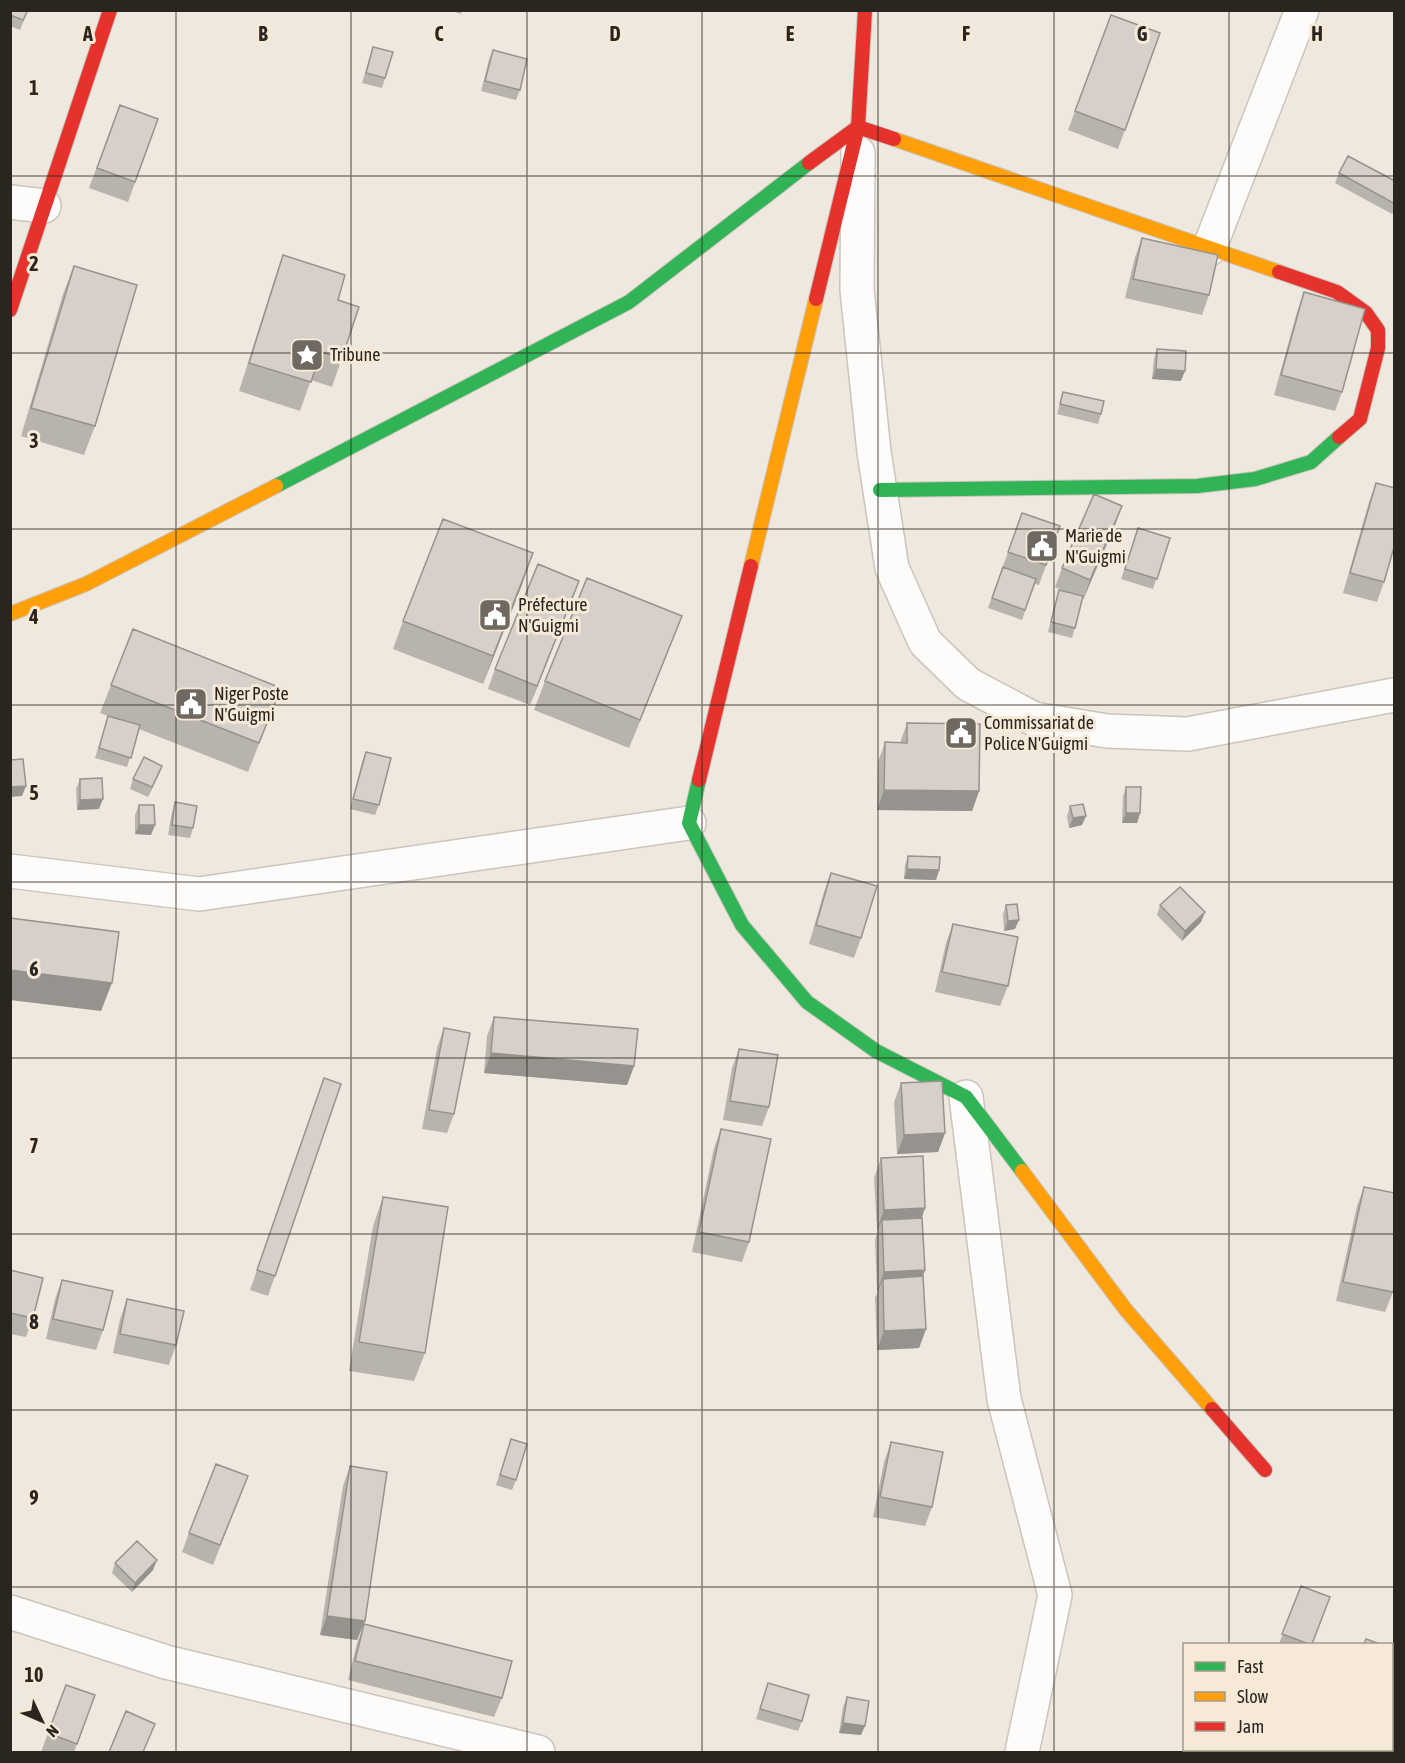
<svg xmlns="http://www.w3.org/2000/svg" width="1405" height="1763" viewBox="0 0 1405 1763" font-family="'Asap Condensed',sans-serif">
	<style>
		.lines { fill: none; stroke-linecap: round; stroke-linejoin: round }
		.street-casing { stroke: #cac4bc; stroke-width: 36 }
		.fast-casing { stroke: #cac4bc; stroke-width: 16 }
		.slow-casing { stroke: #cac4bc; stroke-width: 16 }
		.jam-casing { stroke: #cac4bc; stroke-width: 16 }
		.street { stroke: #fdfcfa; stroke-width: 33 }
		.fast { stroke: #30b455; stroke-width: 14 }
		.slow { stroke: #ff9f0a; stroke-width: 14 }
		.jam { stroke: #e5322d; stroke-width: 14 }
		.wall { fill: #b9b3ae }
		.shaded-wall { fill: #96928d }
		.building { fill: #d7d0ca; stroke: #96928d; stroke-width: 1.5 }
		.grid { fill: none; stroke: #2a251f; stroke-width: 1.5; stroke-opacity: 0.55 }
		.labels { text-anchor: middle; stroke-width: 6; stroke-linejoin: round; paint-order: stroke }
		.poi-label { font-size: 18px; fill: #2a251f; stroke: #f6e9d7; text-anchor: start }
		.grid-label { font-size: 20px; text-anchor: middle; font-weight: bold; fill: #2a251f; stroke: #f6e9d7; stroke-width: 6; stroke-linejoin: round; paint-order: stroke }
	</style>
	<rect width="100%" height="100%" fill="#efe8de"/>
	<g class="lines">
		<defs>
			<path id="street" d="M858,153L857,290L874,452L892,568L925,642L968,684L1034,719L1107,731L1188,734L1394,695
				M10,202L44,206
				M1209,249L1302,10
				M10,871L199,894L689,823
				M966,1097L1004,1399L1055,1595L1022,1752
				M10,1612L166,1662L538,1752"/>
			<path id="fast" d="M276,486L629,302L809,163
				M880,490L1197,486L1255,479L1311,462L1339,437
				M699,780L689,823L742,925L807,1002L876,1051L966,1097L1022,1171"/>
			<path id="slow" d="M894,139L1279,272
				M751,566L816,299
				M10,614L86,584L276,486
				M1022,1171L1126,1310L1212,1409"/>
			<path id="jam" d="M809,163L858,127L865,10
				M1279,272L1337,292L1366,313L1378,330V348L1360,419L1339,437
				M816,299L858,127L894,139
				M10,310L110,10
				M699,780L751,566
				M1212,1409L1265,1470"/>
		</defs>
		<!-- street casing -->
		<use href="#street" class="street-casing"/>
		<!-- fast casing -->
		<use href="#fast" class="fast-casing"/>
		<!-- slow casing -->
		<use href="#slow" class="slow-casing"/>
		<!-- jam casing -->
		<use href="#jam" class="jam-casing"/>
		<!-- street -->
		<use href="#street" class="street"/>
		<!-- fast -->
		<use href="#fast" class="fast"/>
		<!-- slow -->
		<use href="#slow" class="slow"/>
		<!-- jam -->
		<use href="#jam" class="jam"/>
	</g>
	<!-- wall -->
	<path class="wall" d="M10,10H28L20,30L10,26Z
		M448,10H462L461,14Z
		M1111,15L1160,33L1118,149L1068,130Z
		M373,47L385,78L382,88L362,83Z
		M493,50L520,90L516,100L481,91L489,60Z
		M120,105L158,119L128,202L89,188Z
		M1339,173L1395,181V209L1392,214L1335,183Z
		M1142,238L1209,295L1202,315L1125,298L1135,257Z
		M283,255L338,300L342,358L332,387L311,380L300,411L239,391L273,284Z
		M74,266L95,426L84,455L21,436L63,294Z
		M1304,292L1342,392L1335,411L1274,395L1297,312Z
		M1157,349L1181,381L1152,379L1154,359Z
		M1063,392L1101,414L1098,424L1057,414Z
		M1376,483L1384,582L1377,602L1343,593L1369,502Z
		M1122,506L1115,525L1083,600L1082,599L1075,628L1072,638L1048,632L1056,600L1059,590L1063,591L1055,587L1062,568Z
		M1022,513L1060,526L1039,585L1035,584L1022,620L988,608Z
		M1138,528L1170,538L1153,589L1121,579Z
		M579,581L530,705L488,689L495,669Z
		M523,582L483,684L393,649L403,621Z
		M671,644L629,748L534,710L545,681Z
		M111,685L281,688L248,772L139,729L127,767L95,758L108,716L100,713Z
		M907,723L979,791L972,811L877,810L878,762L885,742L900,743Z
		M366,752L379,805L375,815L350,809L362,762Z
		M162,766L148,797L130,789L133,779Z
		M80,779L99,809L77,810L76,789Z
		M1126,787L1140,813L1137,823H1122L1123,796Z
		M175,802L193,828L190,838L168,835L172,812Z
		M139,805L151,835L135,834V815Z
		M1070,806L1082,825L1069,828L1067,816Z
		M908,856L939,870L936,880L904,879L905,866Z
		M831,873L861,938L854,958L809,944L824,892Z
		M1006,905L1015,929L1004,931L1003,914Z
		M1160,905L1205,912L1201,922L1182,941L1157,915Z
		M953,924L1008,986L1000,1006L935,992L946,943Z
		M494,1017L634,1066L627,1085L484,1073L487,1036Z
		M444,1028L454,1114L447,1133L422,1129L437,1048Z
		M739,1049L769,1107L762,1126L723,1120L732,1068Z
		M324,1078L341,1084L268,1296L250,1290Z
		M901,1083L945,1133L938,1152L897,1154L894,1102Z
		M721,1129L749,1242L742,1262L692,1252L714,1148Z
		M881,1158L925,1208L922,1218L925,1270L923,1276L926,1329L919,1348L877,1350L875,1298L878,1291H877L875,1240L878,1229H877L874,1178Z
		M1364,1187L1393,1292L1385,1312L1336,1301L1357,1206Z
		M383,1197L425,1353L414,1381L349,1371L373,1226Z
		M10,1270L33,1318L26,1337L10,1334Z
		M62,1280L103,1330L96,1350L46,1339L55,1299Z
		M127,1299L176,1345L169,1365L113,1353L120,1319Z
		M511,1439L516,1480L512,1490L496,1485Z
		M891,1442L932,1507L925,1526L873,1517L884,1462Z
		M350,1466L365,1621L357,1640L320,1635L343,1486Z
		M240,1496L213,1565L182,1552L189,1533Z
		M115,1563L153,1570L132,1592L112,1573Z
		M1301,1586L1312,1644H1279Z
		M364,1624L502,1698L494,1717L348,1680L357,1643Z
		M768,1683L802,1721L798,1731L756,1719Z
		M66,1685L95,1695L74,1752H41Z
		M847,1697L861,1735L839,1733L843,1707Z
		M1324,1749H1392L1395,1752H1323Z"/>
	<!-- shaded-wall -->
	<path class="shaded-wall" d="M1156,369L1185,371L1181,381L1152,379Z
		M1122,506L1115,525L1083,600L1090,580Z
		M533,553L523,582L483,684L493,656Z
		M579,581L572,600L530,705L537,686Z
		M682,616L671,644L629,748L640,720Z
		M162,766L158,776L148,797L152,787Z
		M26,786L22,796L10,797V787Z
		M884,790L979,791L972,811L877,810Z
		M103,799L99,809L77,810L80,800Z
		M1126,813H1140L1137,823H1122Z
		M1086,816L1082,825L1069,828L1073,818Z
		M139,825H155L151,835L135,834Z
		M907,869L939,870L936,880L904,879Z
		M1205,912L1201,922L1182,941L1185,931Z
		M1019,920L1015,929L1004,931L1008,921Z
		M10,970L112,983L101,1011L10,1000Z
		M491,1053L634,1066L627,1085L484,1073Z
		M945,1133L938,1152L897,1154L904,1135Z
		M925,1208L918,1227L882,1220L878,1229H877L884,1210Z
		M925,1270L918,1289L883,1279L878,1291H877L884,1272Z
		M926,1329L919,1348L877,1350L884,1331Z
		M157,1560L153,1570L132,1592L135,1583Z
		M327,1616L365,1621L357,1640L320,1635Z
		M843,1723L865,1726L861,1735L839,1733Z"/>
	<!-- building -->
	<path class="building" d="M10,10H28L23,20L10,15Z
		M1111,15L1160,33L1125,130L1075,111Z
		M373,47L393,52L385,78L366,73Z
		M493,50L527,59L520,90L485,81Z
		M120,105L158,119L135,182L97,168Z
		M1348,156L1395,181V204L1339,173Z
		M1142,238L1218,255L1209,295L1133,279Z
		M283,255L345,275L338,300L359,307L342,358L321,352L311,382L249,363Z
		M74,266L137,285L95,426L31,408Z
		M1304,292L1365,309L1342,392L1281,375Z
		M1157,349L1186,351L1185,371L1156,369Z
		M1063,392L1104,401L1101,414L1060,404Z
		M1376,483L1395,488V544L1384,582L1350,573Z
		M1094,494L1122,506L1090,580L1062,568Z
		M1022,513L1060,526L1046,565L1008,552Z
		M443,519L533,553L493,656L403,621Z
		M1138,528L1170,538L1157,579L1125,569Z
		M538,564L579,581L537,686L495,669Z
		M1003,567L1036,579L1025,610L992,598Z
		M587,578L682,616L640,720L545,681Z
		M1059,590L1083,596L1075,628L1051,622Z
		M133,629L281,688L259,743L111,685Z
		M108,716L140,725L131,758L99,748Z
		M907,723L980,724L979,791L884,790L885,742L907,743Z
		M366,752L391,758L379,805L353,799Z
		M144,757L162,766L152,787L133,779Z
		M23,759L26,786L10,787V760Z
		M102,778L103,799L80,800V779Z
		M1126,787H1141L1140,813H1126Z
		M175,802L197,806L193,828L172,825Z
		M1083,804L1086,816L1073,818L1070,806Z
		M139,805H154L155,825H139Z
		M908,856L940,857L939,870L907,869Z
		M831,873L877,886L861,938L816,925Z
		M1180,887L1205,912L1185,931L1160,905Z
		M1017,904L1019,920L1008,921L1006,905Z
		M10,918L119,932L112,983L10,970Z
		M953,924L1018,937L1008,986L942,972Z
		M494,1017L638,1029L634,1066L491,1053Z
		M444,1028L470,1033L454,1114L429,1110Z
		M739,1049L778,1055L769,1107L730,1101Z
		M324,1078L341,1084L275,1276L257,1270Z
		M942,1081L945,1133L904,1135L901,1083Z
		M721,1129L771,1139L749,1242L699,1232Z
		M923,1156L925,1208L884,1210L881,1158Z
		M1364,1187L1395,1193V1283L1393,1292L1343,1282Z
		M383,1197L448,1207L425,1353L359,1342Z
		M922,1218L925,1270L884,1272L882,1220Z
		M10,1270L43,1278L33,1318L10,1313Z
		M923,1276L926,1329L884,1331L883,1279Z
		M62,1280L113,1291L103,1330L53,1319Z
		M127,1299L184,1311L176,1345L120,1334Z
		M511,1439L527,1444L516,1480L500,1475Z
		M891,1442L943,1452L932,1507L880,1497Z
		M216,1464L248,1476L220,1545L189,1533Z
		M350,1466L387,1472L365,1621L327,1616Z
		M137,1541L157,1560L135,1583L115,1563Z
		M1301,1586L1330,1597L1312,1644H1309L1282,1634Z
		M364,1624L512,1661L502,1698L355,1661Z
		M1366,1639L1380,1644H1364Z
		M1392,1649L1395,1651V1710L1392,1709Z
		M768,1683L809,1695L802,1721L760,1709Z
		M66,1685L95,1695L77,1744L48,1733Z
		M847,1697L869,1701L865,1726L843,1723Z
		M1392,1709L1395,1710V1752H1345L1337,1749H1392Z
		M126,1711L155,1724L143,1752H109Z"/>
	<!-- grid -->
	<path class="grid" d="M176,10V1752M351,10V1752M527,10V1752M702,10V1752M878,10V1752M1054,10V1752M1229,10V1644M10,176H1394M10,353H1394M10,529H1394M10,705H1394M10,882H1394M10,1058H1394M10,1234H1394M10,1410H1394M10,1587H1394M1229,1750V1752"/>
	<!-- icons -->
	<defs>
		<symbol id="sight-square" viewBox="-11 -11 22 22"><rect x="-9" y="-9" width="18" height="18" rx="4" fill="#6f6962" stroke="#f6e9d7"/><path d="M0-6L1.8-2.2L6-1.7L2.9 1.2L3.7 5.4L0 3.3L-3.7 5.4L-2.9 1.2L-6-1.7L-1.8-2.2Z" fill="#fff"/></symbol>
		<symbol id="civic-square" viewBox="-11 -11 22 22"><rect x="-9" y="-9" width="18" height="18" rx="4" fill="#6f6962" stroke="#f6e9d7"/><path d="M-.6-6.5H3V-4.5H.6V-3L4-1V1h2V6H-6V1h2V-1L-.6-3ZM-1.2 2.5V6h2.4V2.5Z" fill="#fff"/></symbol>
	</defs>
	<g fill-rule="evenodd">
		<use href="#sight-square" x="288" y="336" width="38" height="38"/>
		<use href="#civic-square" x="1023" y="527" width="38" height="38"/>
		<use href="#civic-square" x="476" y="596" width="38" height="38"/>
		<use href="#civic-square" x="172" y="685" width="38" height="38"/>
		<use href="#civic-square" x="942" y="714" width="38" height="38"/>
	</g>
	<g class="labels">
		<!-- poi labels -->
		<g class="poi-label">
			<text x="330" y="361">Tribune</text>
			<text x="1065" y="542">Marie de<tspan x="1065" dy="21">N'Guigmi</tspan></text>
			<text x="518" y="611">Préfecture<tspan x="518" dy="21">N'Guigmi</tspan></text>
			<text x="214" y="700">Niger Poste<tspan x="214" dy="21">N'Guigmi</tspan></text>
			<text x="984" y="729">Commissariat de<tspan x="984" dy="21">Police N'Guigmi</tspan></text>
		</g>
	</g>
	<g class="grid-label">
		<text x="88" y="41">A</text>
		<text x="263" y="41">B</text>
		<text x="439" y="41">C</text>
		<text x="615" y="41">D</text>
		<text x="790" y="41">E</text>
		<text x="966" y="41">F</text>
		<text x="1142" y="41">G</text>
		<text x="1317" y="41">H</text>
		<text x="34" y="95">1</text>
		<text x="34" y="271">2</text>
		<text x="34" y="448">3</text>
		<text x="34" y="624">4</text>
		<text x="34" y="800">5</text>
		<text x="34" y="976">6</text>
		<text x="34" y="1153">7</text>
		<text x="34" y="1329">8</text>
		<text x="34" y="1505">9</text>
		<text x="34" y="1682">10</text>
	</g>
	<!-- border -->
	<rect width="1405" height="1763" fill="none" stroke="#2a251f" stroke-width="24"/>
	<!-- legend -->
	<rect x="1183" y="1643" width="210" height="108" fill="#f6e9d7" stroke="#a49b8d" stroke-width="1.5"/>
	<rect x="1195" y="1662" width="30" height="9" fill="#30b455" stroke="#a49b8d" stroke-width="1.5"/>
	<text x="1237" y="1673" font-size="18" fill="#2a251f">Fast</text>
	<rect x="1195" y="1692" width="30" height="9" fill="#ff9f0a" stroke="#a49b8d" stroke-width="1.5"/>
	<text x="1237" y="1703" font-size="18" fill="#2a251f">Slow</text>
	<rect x="1195" y="1722" width="30" height="9" fill="#e5322d" stroke="#a49b8d" stroke-width="1.5"/>
	<text x="1237" y="1733" font-size="18" fill="#2a251f">Jam</text>
	<!-- north arrow -->
	<g transform="translate(42 1721) rotate(134)" stroke="#f6e9d7" stroke-width="4.5" paint-order="stroke">
	<path d="M0-4.5L10 22L0 15L-10 22Z" fill="#2a251f"/>
	<text y="-9" font-size="16" font-weight="bold" text-anchor="middle" fill="#2a251f">N</text>
	</g>
</svg>
